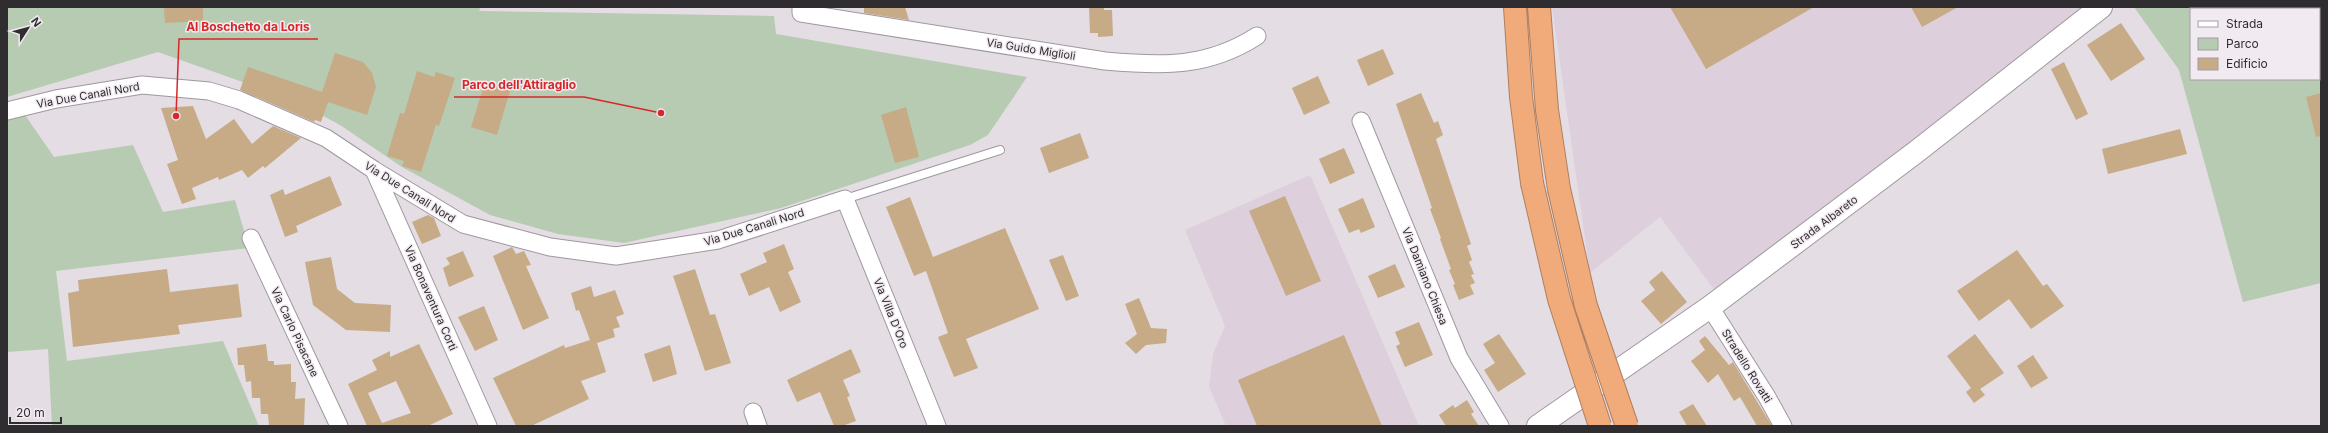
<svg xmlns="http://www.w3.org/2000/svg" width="2328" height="433" viewBox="0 0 2328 433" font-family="Inter,sans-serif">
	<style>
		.built { fill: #ddcfdc }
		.green { fill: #b6cbb2; fill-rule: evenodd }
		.building { fill: #c6ab86; fill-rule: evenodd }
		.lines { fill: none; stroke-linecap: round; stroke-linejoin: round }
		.lane-casing { stroke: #9f989f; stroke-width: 10 }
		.street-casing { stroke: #9f989f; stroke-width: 19 }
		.secondary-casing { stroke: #9f989f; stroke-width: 24 }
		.highway-casing { stroke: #ad7f60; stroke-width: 24 }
		.lane { stroke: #fff; stroke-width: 8 }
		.street { stroke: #fff; stroke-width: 17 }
		.secondary { stroke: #fff; stroke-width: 22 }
		.highway { stroke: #f1ab7a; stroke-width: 22 }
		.highway-bridge-casing { stroke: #ad7f60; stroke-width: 24; stroke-linecap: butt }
		.highway-bridge { stroke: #f1ab7a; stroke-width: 22 }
		.labels { text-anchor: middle; stroke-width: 3; stroke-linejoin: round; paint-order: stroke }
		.street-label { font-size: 11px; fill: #2f2d2f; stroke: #f1eaf1 }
		.leader { fill: none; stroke: #d62828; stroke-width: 1.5 }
		.callout-dot { fill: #d62828; stroke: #f1eaf1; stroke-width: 1.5 }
		.callout-label { font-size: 12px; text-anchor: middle; font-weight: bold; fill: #d62828; stroke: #f1eaf1; stroke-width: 3; stroke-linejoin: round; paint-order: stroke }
	</style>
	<rect width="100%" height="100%" fill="#e4dde4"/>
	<!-- built -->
	<path class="built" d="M1552,7H2091L1716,292L1660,217L1590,273Z
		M1310,175L1419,426H1226L1209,387L1213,354L1225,326L1185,230Z"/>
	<!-- green -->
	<path class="green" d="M7,7H481L479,11L774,16L776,34L1027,77L988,135L970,145L781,208L624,243L558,234L490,215L402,167L340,125L296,101L158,52L7,97Z
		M2134,7H2321V283L2243,302L2179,70ZM2191,9H2319V79H2191Z
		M25,115L54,157L133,145L163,212L235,200L249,248L56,271L67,361L223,341L259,426H52L48,349L7,352V120Z"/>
	<!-- building -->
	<path class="building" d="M164,7H203V21L165,23Z
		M864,7H905L909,20L864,13Z
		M1089,7H1104V10H1112L1113,36L1098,37V33H1090Z
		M1670,7H1814L1706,69Z
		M1911,7H1958L1922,27Z
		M2121,23L2145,59L2111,81L2087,45Z
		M1383,49L1394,74L1368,86L1357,60Z
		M335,53L363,62L372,73L376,87L367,115L328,102L321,122L315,120L314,122L240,90L248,67L322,92Z
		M2064,62L2088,114L2076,120L2051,69Z
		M417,71L434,77L436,72L455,78L439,126L436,125L421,172L402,166L404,161L387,156L400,113L404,114Z
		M1318,76L1330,103L1304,115L1292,88Z
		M485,82L510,91L497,135L471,127Z
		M1421,93L1434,123L1438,121L1443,135L1436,139L1471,244L1467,246L1472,260L1469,262L1474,274L1471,275L1475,283L1470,285L1474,294L1459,300L1453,285L1455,284L1449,270L1451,269L1440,239L1441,238L1430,209L1432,208L1396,104Z
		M2321,93V136L2316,137L2306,97Z
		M193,106L206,139L234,119L252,144L273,126L301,138L265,168L263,166L248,178L242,170L219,180L218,177L192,188L196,199L182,204L167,164L178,160L161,108Z
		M906,107L919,157L895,163L881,115Z
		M2180,129L2187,154L2108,174L2102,149Z
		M1080,133L1089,158L1049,173L1040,148Z
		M1344,148L1355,173L1330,184L1319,159Z
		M330,176L342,205L296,226L298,232L285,237L270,195L283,189L285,195Z
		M1285,196L1321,281L1286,296L1249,211Z
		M910,197L933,257L1005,228L1039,309L966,339L978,368L954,377L938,337L948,333L926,271L914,276L886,207Z
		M1363,198L1375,227L1361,233L1359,229L1349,233L1338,209Z
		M428,215L434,218L441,236L422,244L412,222Z
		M784,244L794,269L788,272L801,302L780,312L769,287L749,296L740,274L767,262L763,253Z
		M512,247L516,254L524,251L531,265L526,266L549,318L523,330L493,256Z
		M2017,250L2043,286L2047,284L2064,306L2031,329L2009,299L1979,321L1957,291Z
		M463,251L474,276L449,287L443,268L450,264L446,258Z
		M1063,255L1079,296L1066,301L1049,260Z
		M331,257L337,289L355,303L391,305L390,332L346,330L313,305L305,262Z
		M1395,264L1405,287L1378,298L1368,276Z
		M167,269L170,292L238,284L242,317L178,325L180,334L73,347L68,293L79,291L78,280Z
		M695,269L710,315L715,314L731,363L705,371L673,276Z
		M1662,271L1687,302L1661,324L1641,301L1655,290L1649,282Z
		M591,286L594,297L615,290L624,314L616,317L620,327L613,329L615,337L597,343L606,372L581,381L589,399L531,426H516L493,378L564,345L565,348L590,340L579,310L576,311L571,293Z
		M1139,298L1151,328L1167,329L1166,343L1146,345L1136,354L1125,343L1137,334L1125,304Z
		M484,306L498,340L475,351L458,317Z
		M1419,322L1433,355L1405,367L1396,346L1400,344L1395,332Z
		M1499,334L1526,374L1498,392L1484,370L1495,363L1483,344Z
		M1975,334L2004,373L1980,389L1985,395L1974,403L1966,392L1971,388L1947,356Z
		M1344,335L1382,426H1257L1238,380Z
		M1705,336L1729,365L1733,362L1772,426H1757L1740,397L1734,401L1718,374L1708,383L1691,361L1705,350L1699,341Z
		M266,344L268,361H274V365L291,364V382H296L295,399L305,398L304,426H269L268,414H261L260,398H252L251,381L246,382L244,365H238L237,348Z
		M419,344L453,414L428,426H367L348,384L377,370L372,360L390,351V357ZM396,381L411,413L382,423L368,393Z
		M670,345L677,374L653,382L644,354Z
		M851,349L861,372L843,380L850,396L847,397L856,421L842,426H834L820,392L797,402L787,380Z
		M2033,355L2048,378L2031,388L2017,366Z
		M1467,400L1474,412L1471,414L1479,426H1446L1439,415L1453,405L1455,408Z
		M1693,404L1707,426H1687L1679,412Z"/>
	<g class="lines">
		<defs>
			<path id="lane" d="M845,199L1000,150"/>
			<path id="street" d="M801,7V13L1105,61C1163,66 1207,68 1257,36
				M7,111L56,99L142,85L209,91L239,100L326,138L374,170L463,224L550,247L616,256L718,240L845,199L937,426
				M1361,121L1459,358L1500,426
				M374,170L488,426
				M251,238L339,426
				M1710,307L1767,397L1783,426
				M753,412L758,426"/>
			<path id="secondary" d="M1538,426L1710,307L1916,152L2101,7"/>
			<path id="highway" d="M1515,7L1521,97L1532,183
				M1539,7L1547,110L1559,189"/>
		</defs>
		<!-- lane casing -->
		<use href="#lane" class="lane-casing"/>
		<!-- street casing -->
		<use href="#street" class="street-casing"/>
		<!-- secondary casing -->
		<use href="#secondary" class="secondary-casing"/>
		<!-- highway casing -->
		<use href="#highway" class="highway-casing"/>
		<!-- lane -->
		<use href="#lane" class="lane"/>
		<!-- street -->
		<use href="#street" class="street"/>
		<!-- secondary -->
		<use href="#secondary" class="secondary"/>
		<!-- highway -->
		<use href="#highway" class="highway"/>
		<defs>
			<path id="highway-bridge" d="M1532,183L1559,299L1600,426
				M1559,189L1586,306L1627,426"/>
		</defs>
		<!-- highway-bridge casing -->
		<use href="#highway-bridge" class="highway-bridge-casing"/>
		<!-- highway-bridge -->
		<use href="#highway-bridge" class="highway-bridge"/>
	</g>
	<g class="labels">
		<!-- street labels -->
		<g class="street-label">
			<text transform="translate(1031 49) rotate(9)" y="4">Via Guido Miglioli</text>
			<text transform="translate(88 95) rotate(-10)" y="4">Via Due Canali Nord</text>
			<text transform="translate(410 192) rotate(32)" y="4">Via Due Canali Nord</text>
			<text transform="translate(1824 222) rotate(-37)" y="4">Strada Albareto</text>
			<text transform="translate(754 227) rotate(-17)" y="4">Via Due Canali Nord</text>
			<text transform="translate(1425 276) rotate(68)" y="4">Via Damiano Chiesa</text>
			<text transform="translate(431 298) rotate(66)" y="4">Via Bonaventura Corti</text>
			<text transform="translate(891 313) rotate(68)" y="4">Via Villa D'Oro</text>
			<text transform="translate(295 332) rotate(65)" y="4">Via Carlo Pisacane</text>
			<text transform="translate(1747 366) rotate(58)" y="4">Stradello Rovatti</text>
		</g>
	</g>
	<!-- callouts -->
	<path class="leader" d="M176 116L179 39H318M661 113L584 97H454"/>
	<g class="callout-dot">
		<circle cx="176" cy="116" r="4"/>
		<circle cx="661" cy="113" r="4"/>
	</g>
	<g class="callout-label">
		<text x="248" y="31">Al Boschetto da Loris</text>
		<text x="519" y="89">Parco dell'Attiraglio</text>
	</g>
	<!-- border -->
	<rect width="2328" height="433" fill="none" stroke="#2f2d2f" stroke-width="16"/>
	<!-- legend -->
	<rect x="2190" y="8" width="130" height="72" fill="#f1eaf1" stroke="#a39ea3"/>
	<rect x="2198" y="21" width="20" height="6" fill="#ffffff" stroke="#a39ea3"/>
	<text x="2226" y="28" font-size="12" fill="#2f2d2f">Strada</text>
	<rect x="2198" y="38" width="20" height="12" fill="#b6cbb2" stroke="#a39ea3"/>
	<text x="2226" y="48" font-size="12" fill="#2f2d2f">Parco</text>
	<rect x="2198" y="58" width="20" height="12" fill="#c6ab86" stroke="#a39ea3"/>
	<text x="2226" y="68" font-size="12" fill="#2f2d2f">Edificio</text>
	<!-- north arrow -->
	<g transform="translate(28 28) rotate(54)" stroke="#f1eaf1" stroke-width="3" paint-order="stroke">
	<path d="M0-3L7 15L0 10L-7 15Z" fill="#2f2d2f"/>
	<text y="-6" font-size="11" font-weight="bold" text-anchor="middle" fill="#2f2d2f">N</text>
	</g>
	<!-- scale -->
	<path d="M10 417v6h51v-6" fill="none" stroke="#2f2d2f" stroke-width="2"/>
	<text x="16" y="417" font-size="12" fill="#2f2d2f" stroke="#f1eaf1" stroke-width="3" paint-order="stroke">20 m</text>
</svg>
